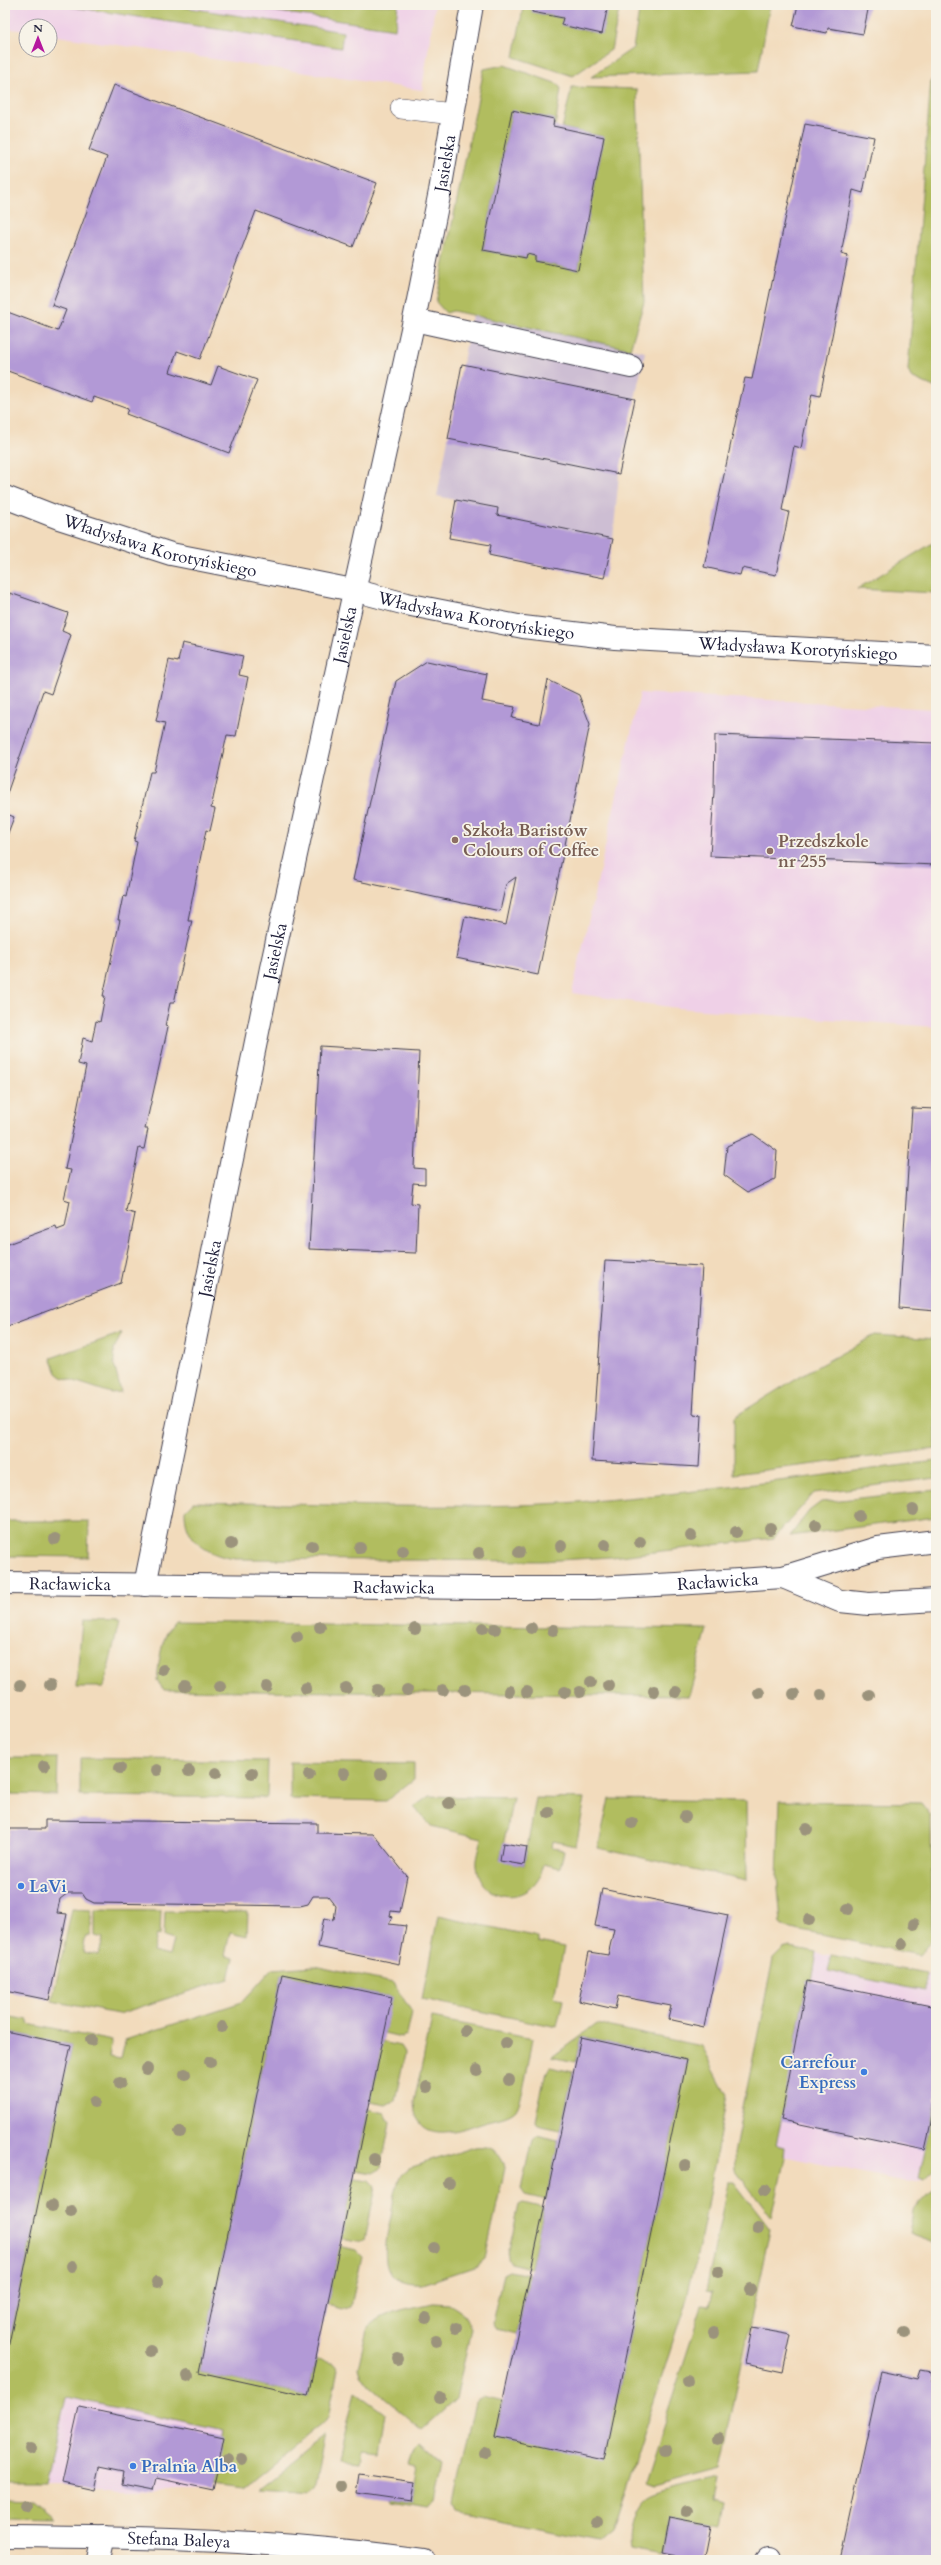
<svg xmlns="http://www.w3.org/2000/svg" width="941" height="2565" viewBox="0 0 941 2565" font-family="Cardo,serif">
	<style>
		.built { fill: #efd0e7 }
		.industrial { fill: #cdbed3 }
		.green { fill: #b1bd5e; stroke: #6a704c }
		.building { fill: #b299d6 }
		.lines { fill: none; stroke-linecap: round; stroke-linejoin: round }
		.service-casing { stroke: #413e4e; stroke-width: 22 }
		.minor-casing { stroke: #413e4e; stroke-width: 24 }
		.tertiary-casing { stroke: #413e4e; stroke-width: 24 }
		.service { stroke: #fff; stroke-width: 21 }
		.minor { stroke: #fff; stroke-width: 22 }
		.tertiary { stroke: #fff; stroke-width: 22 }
		.tree { fill: #9b937c }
		.education-dot { fill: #8d6e63; stroke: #f7f3e8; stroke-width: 1.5 }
		.shop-dot { fill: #3f7fe0; stroke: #f7f3e8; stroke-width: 1.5 }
		.labels { text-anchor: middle; stroke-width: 3.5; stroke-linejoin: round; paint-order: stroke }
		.street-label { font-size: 17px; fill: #22223b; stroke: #f7f3e8 }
		.education-label { font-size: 17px; font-weight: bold; fill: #785e54; stroke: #f7f3e8; text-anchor: start }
		.shop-label { font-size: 17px; font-weight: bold; fill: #366cbe; stroke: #f7f3e8; text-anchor: start }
	</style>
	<rect width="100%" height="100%" fill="#f7f3e8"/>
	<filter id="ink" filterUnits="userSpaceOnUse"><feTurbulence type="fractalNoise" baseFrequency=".025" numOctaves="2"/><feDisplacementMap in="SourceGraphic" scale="8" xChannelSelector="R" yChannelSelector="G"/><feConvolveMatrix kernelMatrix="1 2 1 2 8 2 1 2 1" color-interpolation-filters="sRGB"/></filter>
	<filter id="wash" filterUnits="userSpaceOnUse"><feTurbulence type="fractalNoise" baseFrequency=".012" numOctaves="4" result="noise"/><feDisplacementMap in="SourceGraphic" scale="16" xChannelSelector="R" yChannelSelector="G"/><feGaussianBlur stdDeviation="0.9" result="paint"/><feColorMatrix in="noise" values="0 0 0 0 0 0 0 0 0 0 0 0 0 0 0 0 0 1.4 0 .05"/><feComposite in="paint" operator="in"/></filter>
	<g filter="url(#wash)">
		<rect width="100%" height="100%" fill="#f2dbbc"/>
		<!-- built -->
		<path class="built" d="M5,5H435L422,90L50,35V26H26V31L5,28Z
			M640,693L936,709V1027L677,1008L572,993Z
			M790,1947L936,1976V2169L925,2180L906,2182L735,2146L773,1959L783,1949Z
			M65,2397L225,2431L213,2490H94L62,2483H46Z"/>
		<!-- industrial -->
		<path class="industrial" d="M472,315L645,352L619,474L613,539L604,578L493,556L489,555L491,545L449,538L456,500L437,496Z"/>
		<!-- green -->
		<path class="green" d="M60,5H170L343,32L341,48Z
			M232,5H398L395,29Z
			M503,5H533L532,12L563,18L562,25L602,34L608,5H620L611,50L573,76L514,57L523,8Z
			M640,5H770L758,71L591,77L633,48Z
			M504,65L558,84L561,89L555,127L553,126L554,119L512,111L483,250L525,258L527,254L535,256V261L578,270L604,137L562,128L572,87L637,89L644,302L630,349L453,311L446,313L436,302L484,69Z
			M931,80H936V388L911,377L908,370Z
			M936,541V593L857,589Z
			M122,1333L114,1349V1364L121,1392L111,1393L62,1377L57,1373L51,1358Z
			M875,1335L936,1339V1449L734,1474V1417L800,1376Z
			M936,1461V1478L814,1493L774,1538L611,1557L541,1561L236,1559C209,1556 184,1541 185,1510L193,1502C317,1504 441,1510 564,1503C688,1495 812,1476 936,1461Z
			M936,1490V1517L790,1536L809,1511L821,1502Z
			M5,1521H89L88,1557L5,1556Z
			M82,1621L119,1622L104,1687H76Z
			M174,1622L707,1629L689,1696L164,1690L157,1681C159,1662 161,1636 174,1622Z
			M5,1758H58L57,1795L5,1794Z
			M80,1758L268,1761L267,1798L80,1796Z
			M290,1762L414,1764V1779L386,1801L290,1799Z
			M429,1796L513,1798L500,1860L524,1865L536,1798L585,1799L576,1846L553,1841L552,1848L564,1850L560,1868L544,1864C534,1908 481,1904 477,1866C476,1858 480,1847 482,1838L431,1826L414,1807Z
			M609,1799L746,1801L747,1881L598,1848Z
			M780,1801L921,1803L931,1816L932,1940L919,1955L786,1928L781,1924L777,1876Z
			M72,1909L91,1910V1936L86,1935L83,1952L99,1955L103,1938L95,1936V1910L161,1911L160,1936L157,1935L153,1952L169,1956L173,1940L164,1937L165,1911L248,1912L247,1936L230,1932L225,1956L234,1958L229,1979L118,2014L52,2001Z
			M438,1916L538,1937V1942L564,1947L554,1997L563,1999L557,2027L422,1999Z
			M790,1947L817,1952L812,1982L807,1981L795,2043L797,2044L776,2145L784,2147L783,2156L785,2157L772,2218L735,2170L734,2153L773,1959L783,1949Z
			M831,1955L925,1974V1991L827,1971Z
			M314,1966L393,1983L412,2012L407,2035L401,2037L384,2033L391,1997L282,1974L199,2372L308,2396L316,2359L332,2362L338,2369L328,2418L243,2487L214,2483L224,2431L66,2397L46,2483H5V2361L71,2045L5,2031V2016L28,2020V2024L112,2041L109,2057L121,2059L125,2040L242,2002L272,1969Z
			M432,2018L533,2038C530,2053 523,2100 516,2110C510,2117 495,2119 487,2121C461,2130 416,2148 414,2102Z
			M596,2024L701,2046L727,2095L700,2243L685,2305L612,2531L600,2541L457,2512L454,2505L476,2401L483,2397L502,2402L496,2437L604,2459L687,2060L581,2037L575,2062L552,2057Z
			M382,2042L400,2046L405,2054L395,2100L386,2105L370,2102Z
			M550,2067L573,2072L561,2130L537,2125L535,2121L546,2071Z
			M936,2101V2169L925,2180L919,2178Z
			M368,2110L385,2114L390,2122L381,2168L372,2173L356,2170Z
			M536,2135L559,2140L546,2200L525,2195L521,2189L532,2139Z
			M475,2147C491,2145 502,2152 505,2168L485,2259L477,2266L423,2284C375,2287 384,2248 391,2217C393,2203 395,2188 401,2175L409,2168Z
			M354,2178L370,2180L376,2187L365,2239L358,2241L341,2238Z
			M728,2182H734L770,2229L720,2468L653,2486L645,2483L702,2306L709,2307L712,2292L706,2291Z
			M936,2187V2244L909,2234L913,2211Z
			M523,2203L544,2208L531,2268L510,2263L507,2258L519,2205Z
			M339,2246L356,2250L362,2256L351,2306L342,2309L327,2305Z
			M509,2271L530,2275L517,2334L496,2329L492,2323L503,2274Z
			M433,2303L449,2304L457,2309L464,2314L471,2329L456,2399L422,2430L361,2378L358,2368L367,2329C380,2311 413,2308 433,2303Z
			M355,2391L385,2413L379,2452L361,2450L359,2462L339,2460Z
			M324,2435L313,2487L307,2492L257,2488Z
			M422,2444L443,2462L435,2502L428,2507L389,2501L388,2498L412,2502L418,2463L411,2461L414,2452Z
			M718,2477L714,2501L724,2504L720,2527L669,2517L662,2554L630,2548C627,2532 632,2507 646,2497C656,2490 704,2481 718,2477Z
			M5,2499L34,2500L55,2518L5,2517Z"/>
		<g id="blocks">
			<!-- building -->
			<path class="building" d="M533,5H608L602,34L561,25L563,18L532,12Z
				M798,5H869L863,34L828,28L827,33L793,26Z
				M114,85L377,183L353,247L256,211L200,359L177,351L170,372L211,385L218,366L257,380L229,453L126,414L128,409L94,397L92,402L5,370V311L58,331L66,310L52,305L107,157L89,150Z
				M512,110L554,119L553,126L604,137L578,270L535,261V256L527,254L526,258L483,250Z
				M805,124L874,137L863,193L853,190L841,254L848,256L820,396L812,394L801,448L794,446L782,510L789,512L776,575L742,568L740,575L704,567L745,378L752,379Z
				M462,364L635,399L619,474L448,439Z
				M456,500L498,508L497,515L613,539L604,578L493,556L489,555L491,545L449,538Z
				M10,593L68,613L62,631L71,635L51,694L43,691L5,799V608Z
				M182,643L243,656L239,675L248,677L236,736L227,735L211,808L215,809L210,831L206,830L188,920H192L174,1003H170L165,1026L168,1027L145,1129H148L144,1149L139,1148L126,1211L135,1214L121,1283L5,1327V1245L56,1226L57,1230L65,1227L70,1201L64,1199L71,1170L65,1169L86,1066L78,1064L83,1038L92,1041L96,1021L100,1022L105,996H103L120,920H118L123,896L126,897L137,842L134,841L150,772H154L165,723L156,721L169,660L178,662Z
				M427,661L487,674L482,701L515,707L512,718L539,724L548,680L579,695L590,724L538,975L456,958L465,916L506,925L516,877L506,884L500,911L353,880L396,681Z
				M715,735L936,743V865L710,856L714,792Z
				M5,813L14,817L5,841Z
				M320,1046L419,1052L414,1168L425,1169V1184L413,1183L411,1203L418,1204L416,1253L309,1249Z
				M912,1108L936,1109V1311L899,1308Z
				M753,1134L777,1151L775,1179L748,1192L724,1175L727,1146Z
				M605,1261L702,1266L693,1414L702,1415L699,1467L592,1461Z
				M45,1820L317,1823V1833L373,1834L407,1876L400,1912L391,1911L390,1916L393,1917L389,1924L406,1926L399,1964L318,1947L324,1918L334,1920L336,1906L328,1896H313L308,1904L300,1906L94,1903L86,1899L82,1893H68L60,1899L57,1913L67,1914L49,2000L5,1991V1854L10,1829H45Z
				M503,1843L527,1847L524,1865L500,1861Z
				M602,1889L728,1915L704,2027L668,2019L671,2006L618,1996L615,2009L579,2001L589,1952L608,1955L614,1929L595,1926Z
				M282,1974L392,1997L308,2396L199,2372Z
				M807,1981L936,2007V2101L925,2150L781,2120Z
				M5,2031L71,2045L6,2358H5Z
				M581,2037L687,2060L604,2460L495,2437Z
				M752,2328L791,2335L783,2372L745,2364Z
				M921,2370L932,2372L931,2382L936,2383V2560H840L881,2371L918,2379Z
				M79,2407L224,2437L213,2490L156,2478L153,2490L122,2484L124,2472L99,2467L94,2490L62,2483Z
				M359,2474L415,2482L412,2502L356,2494Z
				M669,2517L711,2525L704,2560H691L662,2554Z"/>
		</g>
	</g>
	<g filter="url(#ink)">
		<use href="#blocks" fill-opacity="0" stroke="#413e4e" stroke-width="1"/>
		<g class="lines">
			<defs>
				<path id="service" d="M401,108L453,114"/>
				<g id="minor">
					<path d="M414,320L631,367"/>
					<path id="s1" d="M5,497L59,518L171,554L353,590L406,604L523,627L615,638L936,656"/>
					<path id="s2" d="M145,1585L271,968L414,320L440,191L472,5"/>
					<path id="s3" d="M5,2536C145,2537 284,2540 423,2560"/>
					<path d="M99,2560L104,2537"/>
					<path d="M767,2560L768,2559"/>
				</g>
				<g id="tertiary">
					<path d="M783,1577L840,1601L869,1604L936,1600"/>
					<path id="s4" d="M5,1583L477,1588H593L677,1584L783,1577L878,1548L936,1541"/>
				</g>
			</defs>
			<!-- service casing -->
			<use href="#service" class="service-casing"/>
			<!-- minor casing -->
			<use href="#minor" class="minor-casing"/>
			<!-- tertiary casing -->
			<use href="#tertiary" class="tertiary-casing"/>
			<!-- service -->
			<use href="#service" class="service"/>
			<!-- minor -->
			<use href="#minor" class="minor"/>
			<!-- tertiary -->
			<use href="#tertiary" class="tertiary"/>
		</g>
		<!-- trees -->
		<g class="tree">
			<circle cx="913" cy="1510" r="6"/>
			<circle cx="859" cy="1516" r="6"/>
			<circle cx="816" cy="1525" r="6"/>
			<circle cx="770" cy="1529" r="6"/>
			<circle cx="736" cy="1532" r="6"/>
			<circle cx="691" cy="1536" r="6"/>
			<circle cx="55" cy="1539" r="6"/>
			<circle cx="640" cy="1542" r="6"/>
			<circle cx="231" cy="1544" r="6"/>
			<circle cx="605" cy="1545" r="6"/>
			<circle cx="312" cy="1546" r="6"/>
			<circle cx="561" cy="1546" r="6"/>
			<circle cx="360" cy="1548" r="6"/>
			<circle cx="403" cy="1551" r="6"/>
			<circle cx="519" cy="1552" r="6"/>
			<circle cx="479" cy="1553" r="6"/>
			<circle cx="320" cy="1627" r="6"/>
			<circle cx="483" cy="1628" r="6"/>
			<circle cx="531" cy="1628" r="6"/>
			<circle cx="415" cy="1629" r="6"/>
			<circle cx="495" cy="1629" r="6"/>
			<circle cx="553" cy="1630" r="6"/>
			<circle cx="297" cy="1637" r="6"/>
			<circle cx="163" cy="1670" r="6"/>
			<circle cx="591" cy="1682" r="6"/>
			<circle cx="20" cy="1685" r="6"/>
			<circle cx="50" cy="1685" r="6"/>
			<circle cx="608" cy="1685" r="6"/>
			<circle cx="185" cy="1686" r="6"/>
			<circle cx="220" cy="1686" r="6"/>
			<circle cx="267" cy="1687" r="6"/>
			<circle cx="306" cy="1688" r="6"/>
			<circle cx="346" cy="1688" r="6"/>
			<circle cx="378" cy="1690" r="6"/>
			<circle cx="407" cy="1690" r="6"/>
			<circle cx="443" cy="1690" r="6"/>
			<circle cx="465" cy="1690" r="6"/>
			<circle cx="509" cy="1691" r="6"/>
			<circle cx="654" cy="1691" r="6"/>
			<circle cx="527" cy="1692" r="6"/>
			<circle cx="565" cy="1692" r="6"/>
			<circle cx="580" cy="1692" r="6"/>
			<circle cx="676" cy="1692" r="6"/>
			<circle cx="759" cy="1693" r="6"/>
			<circle cx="794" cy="1694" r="6"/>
			<circle cx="821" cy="1695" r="6"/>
			<circle cx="869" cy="1695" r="6"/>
			<circle cx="44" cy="1766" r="6"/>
			<circle cx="120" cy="1768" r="6"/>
			<circle cx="157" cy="1770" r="6"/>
			<circle cx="189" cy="1771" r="6"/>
			<circle cx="216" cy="1773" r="6"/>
			<circle cx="252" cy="1773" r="6"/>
			<circle cx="344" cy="1773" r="6"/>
			<circle cx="381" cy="1774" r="6"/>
			<circle cx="309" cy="1775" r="6"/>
			<circle cx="449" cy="1803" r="6"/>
			<circle cx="549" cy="1813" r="6"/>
			<circle cx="685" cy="1817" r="6"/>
			<circle cx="632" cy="1823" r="6"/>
			<circle cx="807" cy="1829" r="6"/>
			<circle cx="848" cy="1909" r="6"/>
			<circle cx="809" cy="1920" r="6"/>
			<circle cx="914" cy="1924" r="6"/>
			<circle cx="902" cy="1944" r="6"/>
			<circle cx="222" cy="2027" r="6"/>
			<circle cx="465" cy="2031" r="6"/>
			<circle cx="91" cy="2040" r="6"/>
			<circle cx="506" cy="2043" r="6"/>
			<circle cx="210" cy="2062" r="6"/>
			<circle cx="147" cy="2069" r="6"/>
			<circle cx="477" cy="2070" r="6"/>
			<circle cx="185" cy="2074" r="6"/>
			<circle cx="509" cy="2080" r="6"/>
			<circle cx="120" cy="2083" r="6"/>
			<circle cx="427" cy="2087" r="6"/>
			<circle cx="94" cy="2102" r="6"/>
			<circle cx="180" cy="2132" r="6"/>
			<circle cx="374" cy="2159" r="6"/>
			<circle cx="685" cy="2165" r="6"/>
			<circle cx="449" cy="2183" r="6"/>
			<circle cx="765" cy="2190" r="6"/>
			<circle cx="52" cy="2206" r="6"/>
			<circle cx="71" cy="2211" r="6"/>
			<circle cx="758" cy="2228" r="6"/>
			<circle cx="434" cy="2248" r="6"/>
			<circle cx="72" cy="2266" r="6"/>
			<circle cx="718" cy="2272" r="6"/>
			<circle cx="157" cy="2282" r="6"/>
			<circle cx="750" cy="2289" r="6"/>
			<circle cx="426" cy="2318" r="6"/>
			<circle cx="456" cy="2328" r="6"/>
			<circle cx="714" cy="2333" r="6"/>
			<circle cx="905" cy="2333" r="6"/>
			<circle cx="436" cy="2341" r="6"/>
			<circle cx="150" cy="2351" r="6"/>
			<circle cx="398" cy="2359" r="6"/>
			<circle cx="188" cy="2376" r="6"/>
			<circle cx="687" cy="2381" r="6"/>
			<circle cx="440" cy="2398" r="6"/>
			<circle cx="718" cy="2439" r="6"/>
			<circle cx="30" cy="2449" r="6"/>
			<circle cx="666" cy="2450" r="6"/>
			<circle cx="485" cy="2452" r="6"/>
			<circle cx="228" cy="2460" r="6"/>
			<circle cx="242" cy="2460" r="6"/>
			<circle cx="341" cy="2486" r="6"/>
			<circle cx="25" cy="2507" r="6"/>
			<circle cx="687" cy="2510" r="6"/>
			<circle cx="597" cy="2522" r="6"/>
		</g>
	</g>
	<!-- markers -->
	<g class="education-dot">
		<circle cx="455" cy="840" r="4"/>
		<circle cx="770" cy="851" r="4"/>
	</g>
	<g class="shop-dot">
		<circle cx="21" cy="1886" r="4"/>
		<circle cx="864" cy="2072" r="4"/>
		<circle cx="133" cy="2466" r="4"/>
	</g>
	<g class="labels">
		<!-- street labels -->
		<g class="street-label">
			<text dy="6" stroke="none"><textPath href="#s2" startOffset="1453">Jasielska</textPath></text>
			<text dy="6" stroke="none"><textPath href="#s1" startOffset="163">Władysława Korotyńskiego</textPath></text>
			<text dy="6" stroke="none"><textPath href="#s1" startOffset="487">Władysława Korotyńskiego</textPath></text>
			<text dy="6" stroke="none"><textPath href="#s2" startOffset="971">Jasielska</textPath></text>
			<text dy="6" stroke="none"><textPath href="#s1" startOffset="811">Władysława Korotyńskiego</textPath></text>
			<text dy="6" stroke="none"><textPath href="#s2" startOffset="647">Jasielska</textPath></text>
			<text dy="6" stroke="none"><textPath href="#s2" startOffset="323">Jasielska</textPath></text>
			<text dy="6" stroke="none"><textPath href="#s4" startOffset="713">Racławicka</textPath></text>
			<text dy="6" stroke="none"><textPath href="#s4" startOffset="65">Racławicka</textPath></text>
			<text dy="6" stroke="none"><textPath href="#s4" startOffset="389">Racławicka</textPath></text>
			<text dy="6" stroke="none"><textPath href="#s3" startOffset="174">Stefana Baleya</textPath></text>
		</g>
		<!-- education labels -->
		<g class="education-label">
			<text x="463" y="836">Szkoła Baristów<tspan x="463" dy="20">Colours of Coffee</tspan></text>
			<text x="778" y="847">Przedszkole<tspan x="778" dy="20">nr 255</tspan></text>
		</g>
		<!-- shop labels -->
		<g class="shop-label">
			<text x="29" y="1892">LaVi</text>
			<text x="856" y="2068" text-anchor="end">Carrefour<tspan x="856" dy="20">Express</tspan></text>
			<text x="141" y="2472">Pralnia Alba</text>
		</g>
	</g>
	<!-- margin -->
	<rect width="941" height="2565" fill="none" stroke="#f7f3e8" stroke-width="20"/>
	<!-- north arrow -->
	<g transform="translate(38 38)"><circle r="19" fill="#f7f3e8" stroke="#a29fa3"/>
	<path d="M0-3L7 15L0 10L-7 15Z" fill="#b5179e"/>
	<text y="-6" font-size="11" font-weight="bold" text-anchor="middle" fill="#22223b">N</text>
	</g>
</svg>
